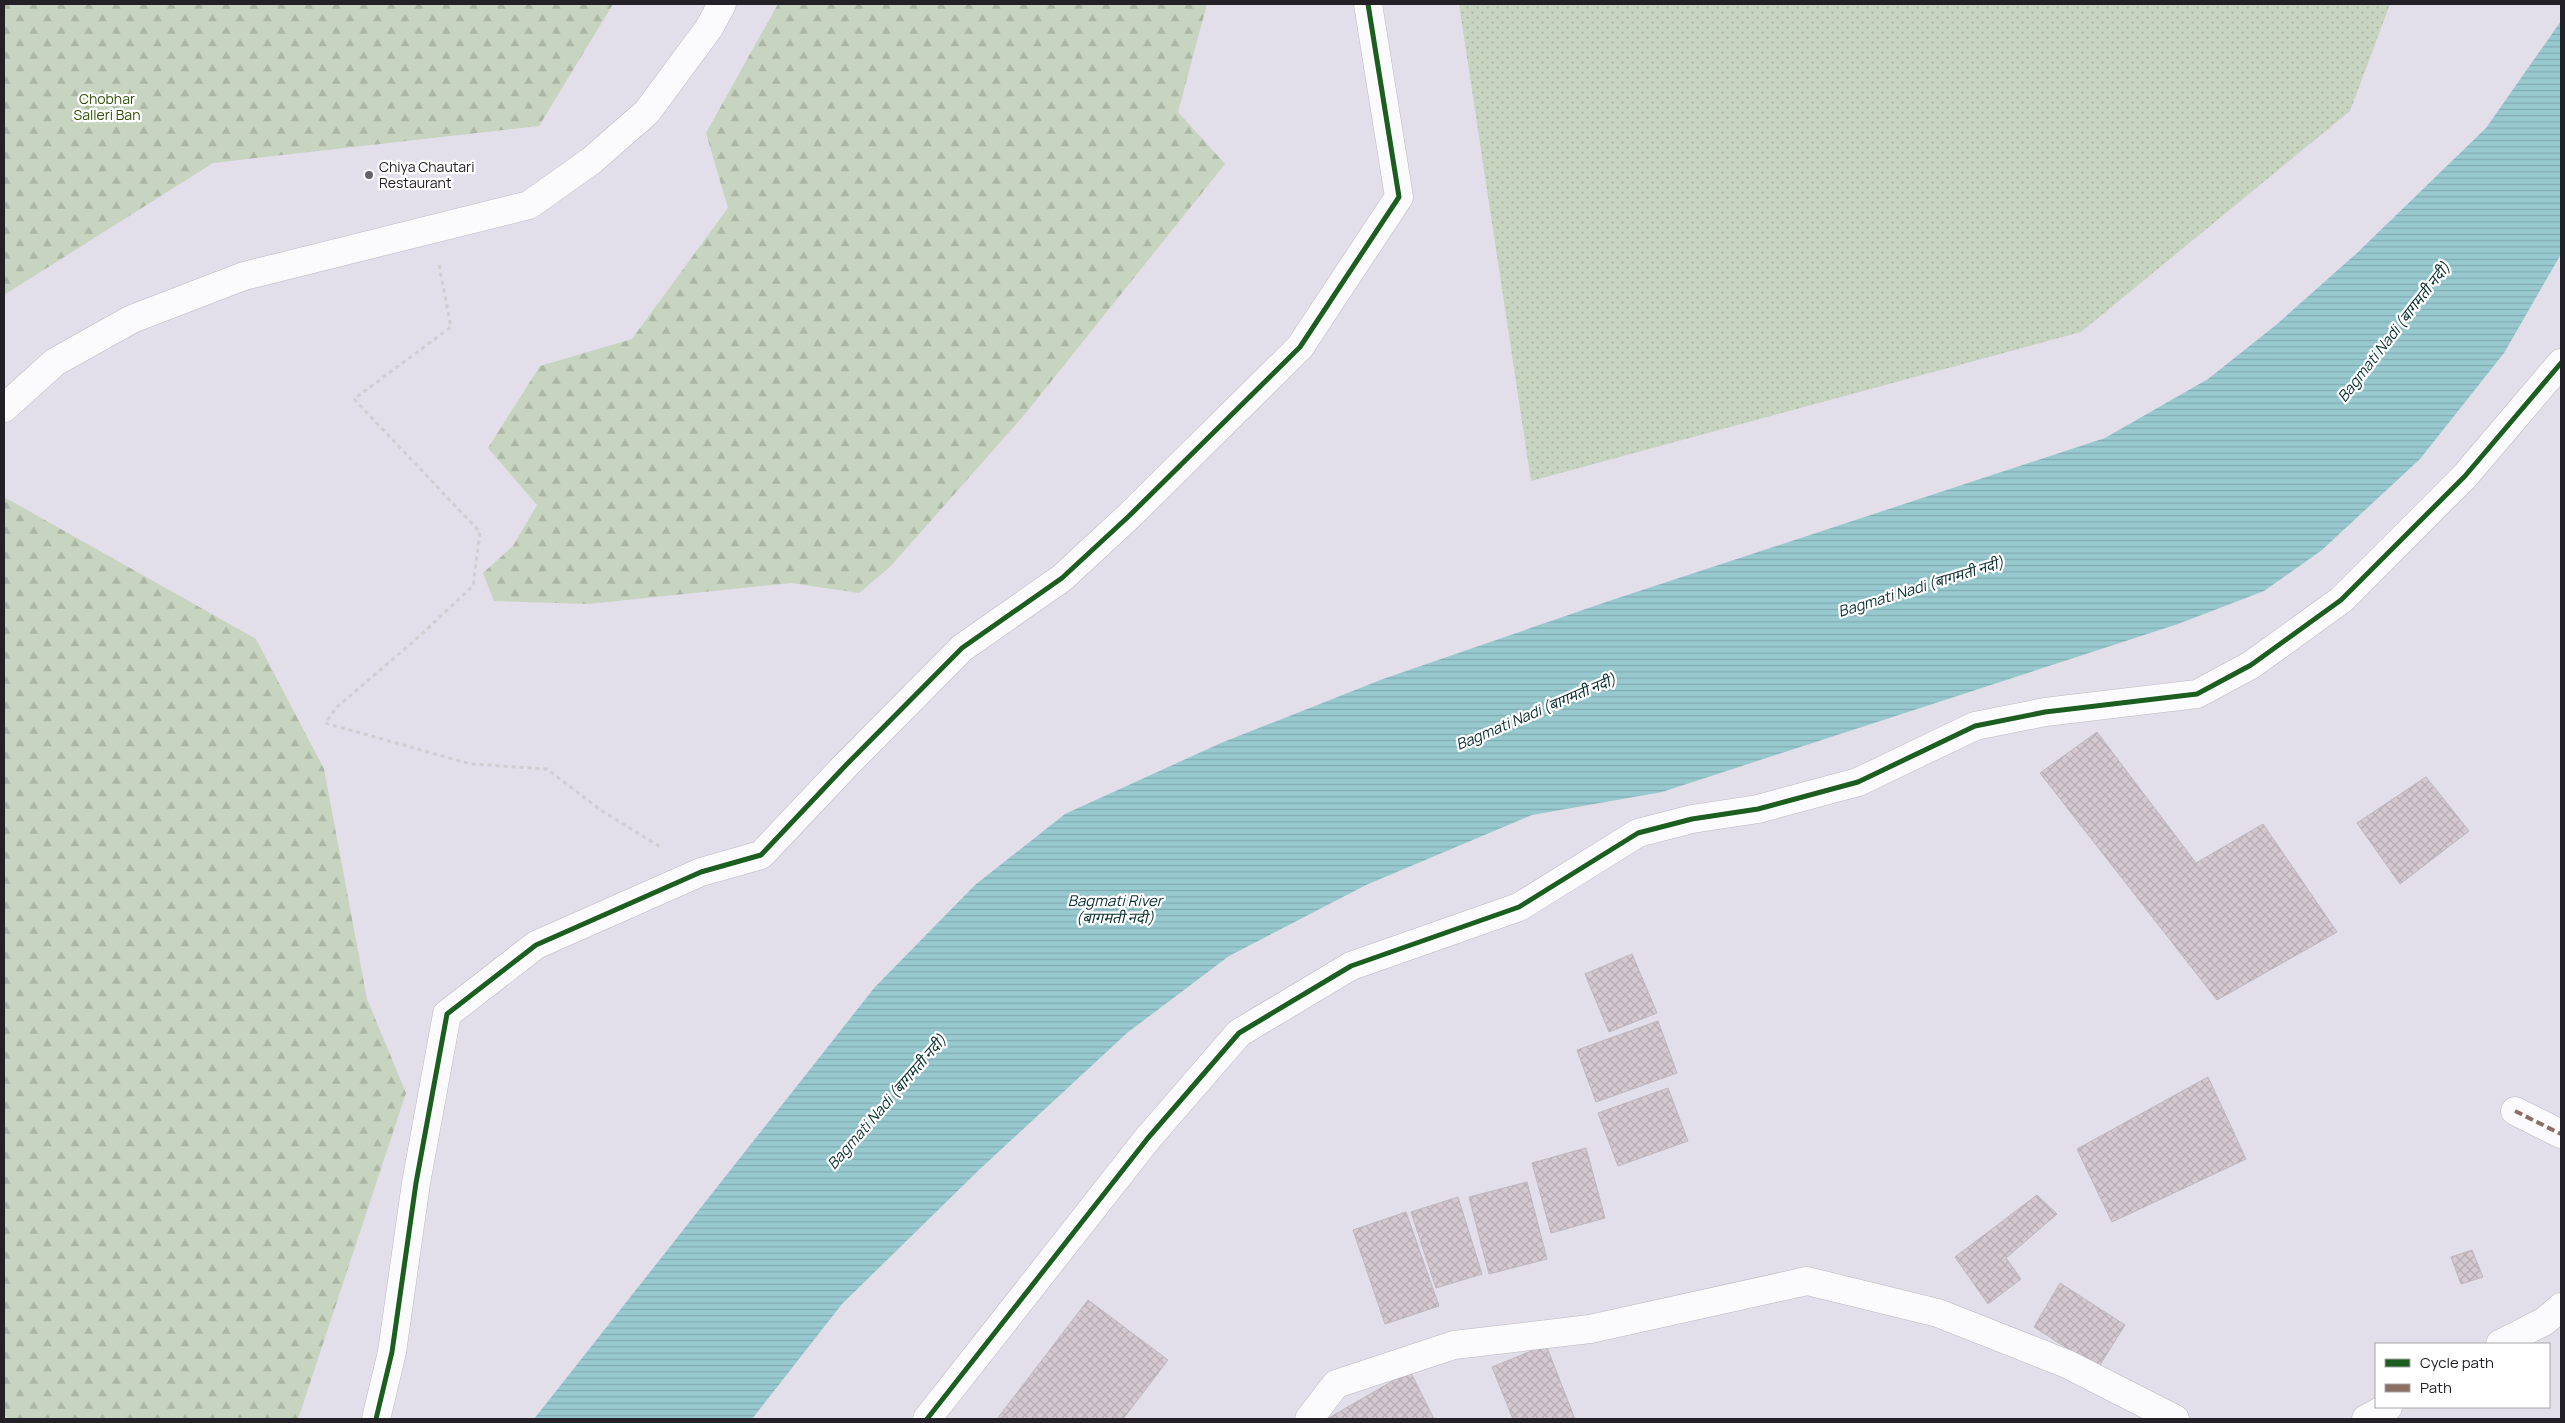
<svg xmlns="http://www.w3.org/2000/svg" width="2565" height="1423" viewBox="0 0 2565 1423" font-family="Manrope,'Noto Sans Devanagari',sans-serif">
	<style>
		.grass { fill: url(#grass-dots) }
		.forest { fill: url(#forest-firs) }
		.water { fill: url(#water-rules) }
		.building { fill: url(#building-cross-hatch); stroke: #bdb7be }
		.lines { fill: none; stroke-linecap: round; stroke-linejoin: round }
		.street-casing { stroke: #bcb9c2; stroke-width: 29 }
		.secondary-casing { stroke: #bcb9c2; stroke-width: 29 }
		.path { stroke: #cfcfd1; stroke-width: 3; stroke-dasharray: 4 4; stroke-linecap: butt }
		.street { stroke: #fbfafc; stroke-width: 28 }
		.secondary { stroke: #fbfafc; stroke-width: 28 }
		.quiet { stroke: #8d6e63; stroke-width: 4; stroke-dasharray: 8 4; stroke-linecap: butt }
		.cycleway-casing { stroke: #fff; stroke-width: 8 }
		.cycleway { stroke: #1b5e20; stroke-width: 5 }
		.poi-dot { fill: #66626b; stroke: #fff; stroke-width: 2 }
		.labels { text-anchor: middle; stroke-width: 4.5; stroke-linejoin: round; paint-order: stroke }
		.park-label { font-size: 14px; fill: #2f4f05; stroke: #fff }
		.poi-label { font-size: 14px; fill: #232027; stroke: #fff; text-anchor: start }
		.water-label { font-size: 15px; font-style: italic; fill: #092f31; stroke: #fff }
	</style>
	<defs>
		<pattern id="grass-dots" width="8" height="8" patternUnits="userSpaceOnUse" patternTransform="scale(1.25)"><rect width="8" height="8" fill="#c7d4bf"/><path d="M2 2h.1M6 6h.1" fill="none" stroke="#abb6a4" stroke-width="1.8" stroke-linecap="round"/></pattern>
		<pattern id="forest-firs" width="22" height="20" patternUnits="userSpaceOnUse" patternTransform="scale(1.25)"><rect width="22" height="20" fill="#c7d4bf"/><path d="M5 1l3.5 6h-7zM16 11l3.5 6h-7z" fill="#abb6a4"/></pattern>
		<pattern id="water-rules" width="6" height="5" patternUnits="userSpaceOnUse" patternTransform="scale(1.25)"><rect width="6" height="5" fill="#97c9cf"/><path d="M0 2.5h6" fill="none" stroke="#82acb2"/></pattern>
		<pattern id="building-cross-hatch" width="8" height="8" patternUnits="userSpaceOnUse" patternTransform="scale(1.25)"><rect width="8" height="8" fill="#d4c8d1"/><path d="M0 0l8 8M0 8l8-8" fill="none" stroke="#b6acb3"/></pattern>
	</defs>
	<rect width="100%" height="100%" fill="#e2deea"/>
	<!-- grass -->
	<path class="grass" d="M1459,4H2390L2350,111L2081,332L1531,481Z"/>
	<!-- forest -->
	<path class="forest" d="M4,4H613L539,126L213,163L4,295Z
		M778,4H1207L1178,112L1225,164L1025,414L890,567L859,593L791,583L588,604L494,601L483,573L513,546L537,505L488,448L540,366L632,339L728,208L706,133Z
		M4,497L256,639L324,769L367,999L406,1093L298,1419H4Z"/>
	<!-- water -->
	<path class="water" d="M2561,21V254L2504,353L2420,459L2322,550L2264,591L2178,624L1662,792L1532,815L1366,885L1229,956L1127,1033L981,1168L842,1304L752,1419H534L875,987L975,885L1065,814L1221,743L1383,679L1609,601L2105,438L2208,379L2276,325L2357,253L2486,128Z"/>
	<!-- building -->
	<path class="building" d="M2097,732L2196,863L2263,824L2337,932L2217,1000L2040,773Z
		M2426,777L2469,831L2400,884L2357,823Z
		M1632,954L1657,1013L1609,1032L1585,974Z
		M1658,1021L1677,1073L1596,1102L1577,1050Z
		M2208,1077L2246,1159L2112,1222L2077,1149Z
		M1668,1088L1688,1141L1618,1166L1598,1113Z
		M1586,1148L1605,1218L1551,1233L1532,1163Z
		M1527,1182L1547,1259L1489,1274L1469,1197Z
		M2037,1195L2057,1214L2006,1258L2021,1279L1988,1304L1955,1257Z
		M1458,1197L1482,1274L1436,1288L1411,1212Z
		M1406,1212L1439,1306L1385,1324L1353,1230Z
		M2472,1250L2483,1277L2461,1284L2451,1257Z
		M2060,1283L2125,1325L2098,1368L2034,1327Z
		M1088,1300L1168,1360L1123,1419H997Z
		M1546,1345L1575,1419H1513L1492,1367Z
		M1410,1371L1434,1419H1327Z"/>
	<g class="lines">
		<defs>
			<path id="street" d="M2515,1111L2561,1134
				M2500,1344L2545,1321L2561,1307
				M927,1419L1148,1138L1239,1033L1351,966L1519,907L1638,833L1692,819L1758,809L1858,782L1975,726L2045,712L2197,694L2251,665L2341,600L2465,476L2561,363
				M1309,1419L1336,1384L1454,1345L1590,1329L1807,1281L1938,1313L2067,1364L2175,1419
				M2366,1419L2388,1407"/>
			<path id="secondary" d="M4,408L55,362L132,319L244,276L529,205L591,161L647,112L709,28L722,4
				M376,1419L392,1352L416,1183L447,1014L536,945L701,872L761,855L847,764L962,648L1062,578L1129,516L1300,347L1399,197L1368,4"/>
		</defs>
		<!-- street casing -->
		<use href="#street" class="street-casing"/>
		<!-- secondary casing -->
		<use href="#secondary" class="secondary-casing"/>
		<!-- path -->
		<path class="path" d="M439,265L451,327L354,399L480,532L473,586L414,641L337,707L325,723L471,764L547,769L602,811L662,848"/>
		<!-- street -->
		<use href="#street" class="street"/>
		<!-- secondary -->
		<use href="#secondary" class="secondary"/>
		<!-- quiet -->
		<path class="quiet" d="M2515,1111L2561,1134"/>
		<defs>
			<path id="cycleway" d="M376,1419L392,1352L416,1183L447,1014L536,945L701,872L761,855L847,764L962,648L1062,578L1129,516L1300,347L1399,197L1368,4
				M927,1419L1148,1138L1239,1033L1351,966L1519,907L1638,833L1692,819L1758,809L1858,782L1975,726L2045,712L2197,694L2251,665L2341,600L2465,476L2561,363"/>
		</defs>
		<!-- cycleway casing -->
		<use href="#cycleway" class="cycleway-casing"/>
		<!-- cycleway -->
		<use href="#cycleway" class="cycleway"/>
	</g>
	<!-- markers -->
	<circle class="poi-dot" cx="369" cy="175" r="5"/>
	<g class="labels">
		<!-- park labels -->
		<g class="park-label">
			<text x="107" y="104">Chobhar<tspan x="107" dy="16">Salleri Ban</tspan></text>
		</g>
		<!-- poi labels -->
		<g class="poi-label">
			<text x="379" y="172">Chiya Chautari<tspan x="379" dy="16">Restaurant</tspan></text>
		</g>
		<!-- water labels -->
		<g class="water-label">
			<text transform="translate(2394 332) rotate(-52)" y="5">Bagmati Nadi (बागमती नदी)</text>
			<text transform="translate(1921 587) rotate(-17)" y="5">Bagmati Nadi (बागमती नदी)</text>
			<text transform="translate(1536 712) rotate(-23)" y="5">Bagmati Nadi (बागमती नदी)</text>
			<text x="1115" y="906">Bagmati River<tspan x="1115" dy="17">(बागमती नदी)</tspan></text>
			<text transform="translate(887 1102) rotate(-49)" y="5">Bagmati Nadi (बागमती नदी)</text>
		</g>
	</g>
	<!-- border -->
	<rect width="2565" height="1423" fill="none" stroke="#232027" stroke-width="10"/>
	<!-- legend -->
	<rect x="2375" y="1343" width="175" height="65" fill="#ffffff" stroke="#a7a6a9"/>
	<rect x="2385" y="1359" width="25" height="8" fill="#1b5e20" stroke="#a7a6a9"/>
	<text x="2420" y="1368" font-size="15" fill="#232027">Cycle path</text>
	<rect x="2385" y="1384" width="25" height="8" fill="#8d6e63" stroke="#a7a6a9"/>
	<text x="2420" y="1393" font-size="15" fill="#232027">Path</text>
</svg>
